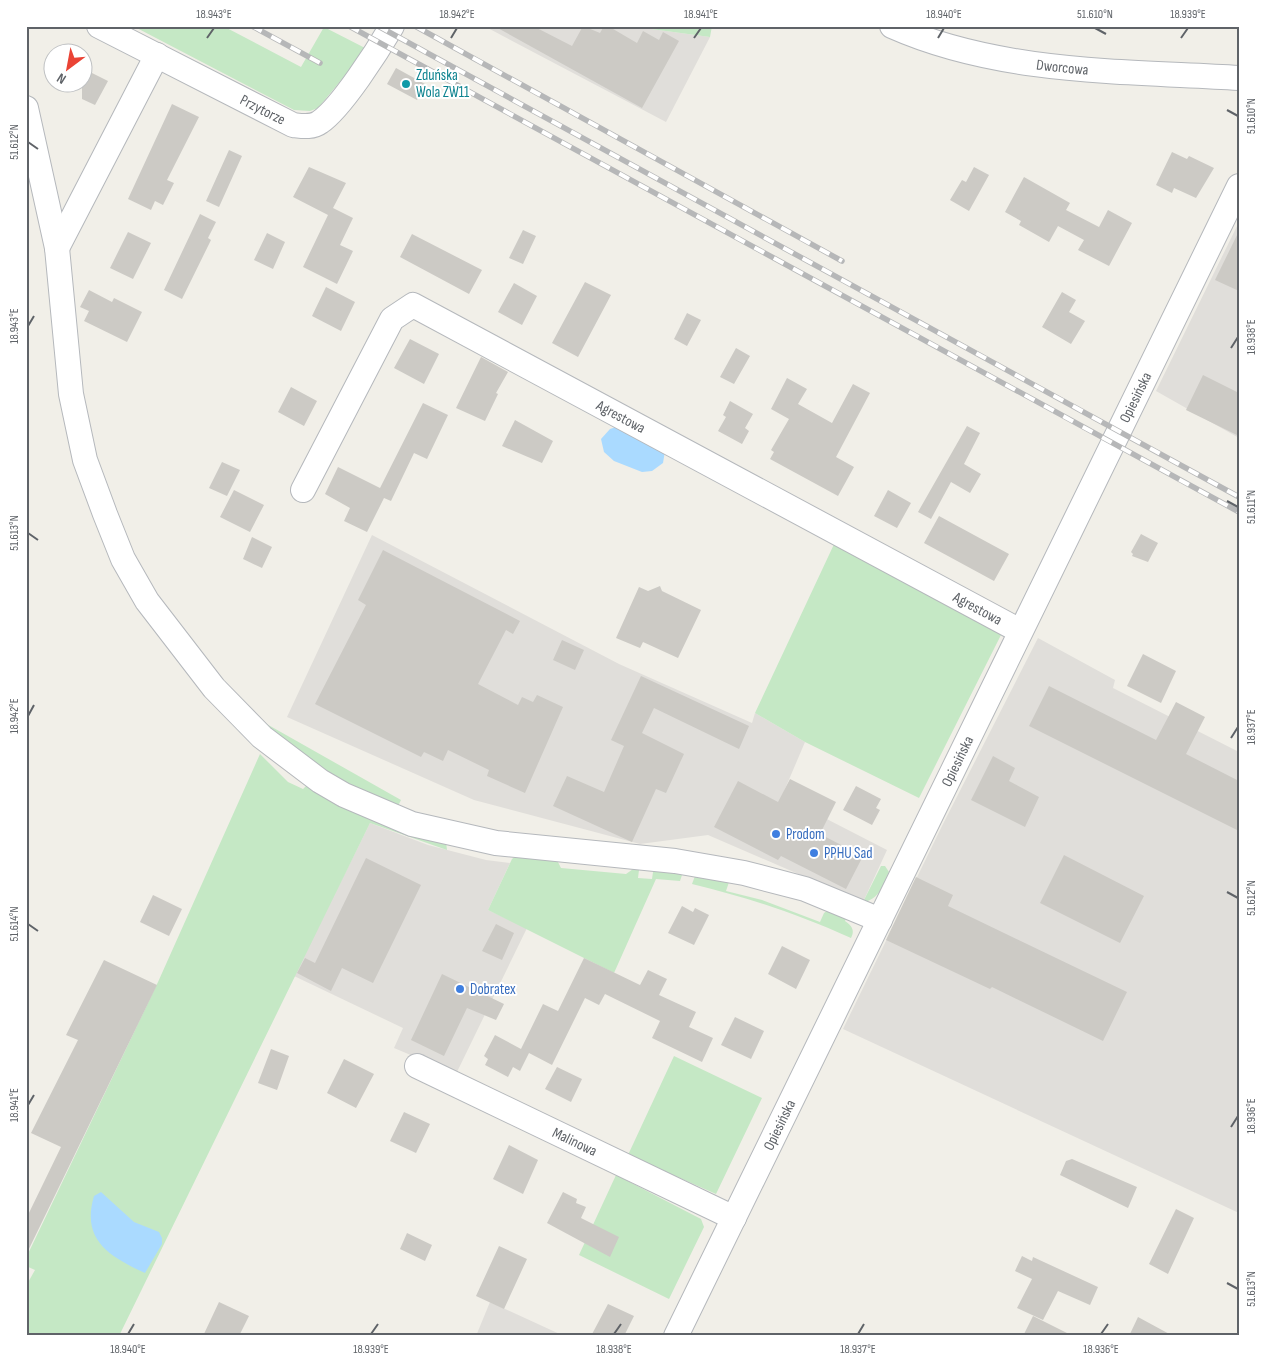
<svg xmlns="http://www.w3.org/2000/svg" width="1265" height="1362" viewBox="0 0 1265 1362" font-family="'Sofia Sans Condensed',sans-serif">
	<style>
		.industrial { fill: #e0deda }
		.green { fill: #c5e8c5 }
		.water { fill: #aadaff }
		.building { fill: #cccac5 }
		.lines { fill: none; stroke-linecap: round; stroke-linejoin: round }
		.minor-casing { stroke: #b5b8bc; stroke-width: 26 }
		.minor { stroke: #fff; stroke-width: 24 }
		.rail-casing { stroke: #b6b7b8; stroke-width: 5.5 }
		.rail { stroke: #fff; stroke-width: 4; stroke-dasharray: 11; stroke-linecap: butt }
		.ticks { fill: none; stroke: #5f6368; stroke-width: 2 }
		.culture-dot { fill: #0f9aa8; stroke: #fff; stroke-width: 2 }
		.shop-dot { fill: #3f7fe0; stroke: #fff; stroke-width: 2 }
		.labels { text-anchor: middle; stroke-width: 4; stroke-linejoin: round; paint-order: stroke }
		.street-label { font-size: 15px; fill: #5f6368; stroke: #fff }
		.culture-label { font-size: 15px; fill: #0d838f; stroke: #fff; text-anchor: start }
		.shop-label { font-size: 15px; fill: #366cbe; stroke: #fff; text-anchor: start }
		.neatline { fill: none; stroke: #5f6368; stroke-width: 2 }
		.ticks-label { font-size: 12px; text-anchor: middle; fill: #5f6368 }
	</style>
	<rect width="100%" height="100%" fill="#f1efe8"/>
	<!-- industrial -->
	<path class="industrial" d="M484,26H629L710,37L666,122Z
		M1239,222V438L1156,391Z
		M372,535L619,664L752,723L755,713L805,742L782,796L887,850L863,902L708,835L640,844L474,800L287,717Z
		M1038,638L1115,680L1113,688L1239,752V1213L843,1029L942,826Z
		M370,823L428,845L486,860L510,863L488,910L527,928L456,1074L394,1048L403,1028L294,976Z
		M490,1302L564,1336H476Z"/>
	<!-- green -->
	<path class="green" d="M133,26H223L301,67L324,27L367,49L318,108L310,111L294,110Z
		M629,26H712L710,37Z
		M836,540L1002,633L919,798L805,742L755,713Z
		M256,718L401,800L397,808L334,781Z
		M260,754L288,782L303,789L309,783L446,842L447,850L370,823L119,1336H26V1286L35,1270L26,1266V1258L158,982Z
		M518,854L556,858L561,868L626,874L636,867L639,870L638,878L652,879L653,872L657,869L679,871L682,875L680,881L656,879L614,973L488,910L512,859Z
		M881,866H885L889,872C883,885 879,900 863,902Z
		M695,876L729,882L726,891L762,900L820,922L824,913L830,909L847,917L845,921C852,926 855,930 851,938C797,914 750,898 692,884Z
		M674,1056L762,1098L716,1194L628,1155Z
		M616,1175L701,1219L704,1227L669,1299L579,1255Z"/>
	<!-- water -->
	<path class="water" d="M616,427L665,451L663,463L652,471L642,472L614,461L604,452L601,439L610,429Z
		M101,1192L134,1222L159,1232L162,1238V1244L145,1273C109,1256 81,1240 94,1196Z"/>
	<!-- building -->
	<path class="building" d="M494,26H533L572,46L583,26L600,33L604,26H608L637,43L643,31L659,40L663,32L679,41L642,108Z
		M82,68L108,81L95,105L82,99Z
		M396,68L425,84L417,100L387,84Z
		M172,104L199,117L167,180L174,183L163,205L155,201L151,210L128,199Z
		M229,150L242,156L219,207L206,201Z
		M1172,152L1187,159L1189,156L1214,168L1196,198L1174,188L1172,193L1156,185Z
		M309,167L346,183L333,208L353,218L340,245L353,251L337,284L303,267L328,215L293,197Z
		M974,167L989,175L969,211L950,200L962,180L966,182Z
		M1024,177L1070,203L1066,210L1099,227L1108,210L1132,223L1109,266L1078,250L1084,240L1058,226L1049,242L1019,225L1021,221L1005,212Z
		M200,214L216,222L208,238L211,240L182,299L164,290Z
		M523,230L536,236L523,264L509,258Z
		M1239,231V291L1215,280Z
		M128,232L151,243L133,279L110,268Z
		M267,233L285,242L273,269L254,260Z
		M412,234L482,270L469,294L400,257Z
		M585,282L611,295L578,357L552,343Z
		M514,283L537,296L522,325L498,312Z
		M326,287L355,302L341,331L312,316Z
		M89,290L112,302L114,298L142,312L127,342L84,321L89,311L80,307Z
		M1062,292L1076,300L1069,312L1085,321L1071,344L1042,327Z
		M687,313L701,320L687,346L674,339Z
		M410,339L439,354L424,384L394,368Z
		M736,348L750,356L734,384L720,377Z
		M481,357L508,372L496,393L498,394L485,421L456,408Z
		M1203,375L1239,393V436L1186,410Z
		M787,378L807,389L798,404L832,423L853,384L870,393L836,457L854,467L838,496L770,459L774,452L771,450L789,419L771,409Z
		M291,387L317,401L304,426L278,412Z
		M730,401L753,414L745,428L749,431L742,444L718,431L726,417L723,415Z
		M423,403L448,415L427,459L414,453L391,501L384,498L367,532L344,521L350,508L325,494L338,467L380,488Z
		M515,420L553,441L542,463L502,446Z
		M967,426L980,433L964,464L981,474L970,493L951,482L931,519L918,512Z
		M222,462L240,470L227,496L209,488Z
		M234,490L264,505L250,532L220,517Z
		M888,490L911,503L897,528L874,516Z
		M939,516L1009,554L994,581L924,543Z
		M1141,534L1158,543L1148,562L1132,556L1133,554L1131,552Z
		M252,537L272,547L262,568L243,559Z
		M383,550L520,621L513,634L506,630L478,684L518,705L522,697L533,702L537,695L563,707L525,793L487,776L489,770L448,750L443,761L424,752L421,757L315,704L366,605L358,600Z
		M660,586L662,591L701,610L678,658L643,642L640,648L616,638L639,587L648,591Z
		M562,640L584,650L575,670L553,660Z
		M1143,654L1176,671L1161,703L1127,686Z
		M641,676L749,726L739,749L654,708L642,733L684,754L666,793L656,789L632,842L553,806L567,776L604,792L624,746L611,740Z
		M1049,686L1156,740L1176,702L1205,717L1186,754L1239,781V831L1029,726Z
		M993,756L1015,768L1009,781L1039,797L1025,827L971,800Z
		M790,779L836,802L820,834L847,848L845,852L861,860L846,889L781,856L778,860L714,827L738,781L778,802Z
		M856,786L881,799L876,808L880,810L872,825L843,810Z
		M1064,855L1144,896L1120,943L1040,903Z
		M366,858L421,885L373,983L342,968L331,991L297,973L305,958L315,963Z
		M916,877L953,895L948,906L1127,992L1103,1041L992,987L990,989L886,940Z
		M153,895L182,909L169,936L140,922Z
		M682,906L693,912L695,908L709,915L694,945L668,933Z
		M496,924L514,933L502,960L482,951Z
		M782,946L810,960L796,989L768,974Z
		M584,958L640,985L648,970L667,979L659,995L696,1012L689,1027L713,1038L702,1062L652,1038L660,1021L605,994L599,1005L585,998L552,1065L529,1053L520,1071L513,1067L508,1077L485,1065L488,1059L484,1056L495,1035L521,1049L543,1004L558,1011Z
		M104,960L157,985L26,1255V1219L61,1147L31,1133L78,1040L66,1035Z
		M442,974L504,1004L496,1020L467,1008L444,1056L411,1040Z
		M735,1017L764,1031L751,1059L721,1045Z
		M271,1049L289,1056L277,1090L258,1083Z
		M344,1059L374,1074L356,1108L327,1093Z
		M557,1067L582,1079L571,1102L545,1089Z
		M404,1112L430,1124L416,1153L390,1141Z
		M509,1145L538,1160L523,1194L493,1179Z
		M1072,1159L1137,1187L1128,1208L1060,1175L1066,1161Z
		M563,1192L577,1199L576,1203L586,1207L581,1218L619,1237L610,1257L547,1223Z
		M1176,1209L1194,1218L1168,1274L1149,1264Z
		M407,1233L432,1245L425,1261L400,1249Z
		M499,1246L527,1259L504,1309L476,1296Z
		M1022,1256L1032,1261L1033,1257L1098,1287L1090,1305L1058,1291L1043,1320L1017,1308L1032,1279L1015,1271Z
		M219,1302L249,1316L239,1336H203Z
		M608,1304L634,1316L624,1336H591Z
		M1033,1316L1073,1336H1023Z
		M1138,1317L1173,1336H1129Z"/>
	<g class="lines">
		<defs>
			<g id="minor">
				<path id="s1" d="M99,26L293,125C302,126 312,128 320,122C341,108 378,50 392,26"/>
				<path id="s2" d="M892,26C1000,74 1124,71 1239,78"/>
				<path d="M26,108L57,248L71,394L85,460L105,514L123,559L147,601L214,688L262,737L320,781L344,795L412,824L496,843L675,861L744,873L805,889L880,920"/>
				<path d="M57,248L157,55"/>
				<path id="s3" d="M303,490L392,319L413,305L1020,631"/>
				<path id="s4" d="M417,1066L734,1218"/>
				<path id="s5" d="M676,1336L1239,186"/>
			</g>
		</defs>
		<!-- minor casing -->
		<use href="#minor" class="minor-casing"/>
		<!-- minor -->
		<use href="#minor" class="minor"/>
		<defs>
			<path id="rail" d="M252,26L320,63
				M349,26L1239,512
				M378,26L1239,497
				M415,26L842,261"/>
		</defs>
		<!-- rail casing -->
		<use href="#rail" class="rail-casing"/>
		<!-- rail -->
		<use href="#rail" class="rail"/>
	</g>
	<!-- ticks -->
	<path class="ticks" d="M1095,28L1106,34M207,38L214,28M451,38L457,28M694,38L701,28M938,38L944,28M1181,38L1188,28M1227,110L1238,116M28,142L38,149M28,326L34,316M1231,348L1238,337M1227,501L1238,507M28,533L38,540M28,716L34,705M1231,738L1238,727M1227,892L1238,898M28,924L38,931M28,1105L34,1095M1231,1127L1238,1116M1227,1283L1238,1289M128,1334L134,1324M371,1334L378,1324M614,1334L621,1324M858,1334L864,1324M1101,1334L1108,1324"/>
	<!-- markers -->
	<circle class="culture-dot" cx="406" cy="84" r="5"/>
	<g class="shop-dot">
		<circle cx="776" cy="834" r="5"/>
		<circle cx="814" cy="853" r="5"/>
		<circle cx="460" cy="989" r="5"/>
	</g>
	<g class="labels">
		<!-- street labels -->
		<g class="street-label">
			<text dy="5" stroke="none"><textPath href="#s2" startOffset="176">Dworcowa</textPath></text>
			<text dy="5" stroke="none"><textPath href="#s1" startOffset="184">Przytorze</textPath></text>
			<text dy="5" stroke="none"><textPath href="#s5" startOffset="1045">Opiesińska</textPath></text>
			<text dy="5" stroke="none"><textPath href="#s3" startOffset="454">Agrestowa</textPath></text>
			<text dy="5" stroke="none"><textPath href="#s3" startOffset="859">Agrestowa</textPath></text>
			<text dy="5" stroke="none"><textPath href="#s5" startOffset="640">Opiesińska</textPath></text>
			<text dy="5" stroke="none"><textPath href="#s5" startOffset="235">Opiesińska</textPath></text>
			<text dy="5" stroke="none"><textPath href="#s4" startOffset="175">Malinowa</textPath></text>
		</g>
		<!-- culture labels -->
		<g class="culture-label">
			<text x="416" y="80">Zduńska<tspan x="416" dy="17">Wola ZW11</tspan></text>
		</g>
		<!-- shop labels -->
		<g class="shop-label">
			<text x="786" y="839">Prodom</text>
			<text x="824" y="858">PPHU Sad</text>
			<text x="470" y="994">Dobratex</text>
		</g>
	</g>
	<!-- border -->
	<rect width="1265" height="1362" fill="none" stroke="#ffffff" stroke-width="55"/>
	<!-- north arrow -->
	<g transform="translate(68 68) rotate(212)"><circle r="24" fill="#ffffff" stroke="#bfc1c3"/>
	<path d="M0-4L9 19L0 12L-9 19Z" fill="#ea4335"/>
	<text y="-8" font-size="14" font-weight="bold" text-anchor="middle" fill="#5f6368">N</text>
	</g>
	<rect x="28" y="28" width="1210" height="1306" class="neatline"/>
	<g class="ticks-label">
		<text x="214" y="18">18.943°E</text>
		<text x="457" y="18">18.942°E</text>
		<text x="701" y="18">18.941°E</text>
		<text x="944" y="18">18.940°E</text>
		<text x="1095" y="18">51.610°N</text>
		<text x="1188" y="18">18.939°E</text>
		<text transform="translate(1251 116) rotate(-90)" y="4">51.610°N</text>
		<text transform="translate(14 142) rotate(-90)" y="4">51.612°N</text>
		<text transform="translate(14 326) rotate(-90)" y="4">18.943°E</text>
		<text transform="translate(1251 337) rotate(-90)" y="4">18.938°E</text>
		<text transform="translate(1251 507) rotate(-90)" y="4">51.611°N</text>
		<text transform="translate(14 533) rotate(-90)" y="4">51.613°N</text>
		<text transform="translate(14 716) rotate(-90)" y="4">18.942°E</text>
		<text transform="translate(1251 727) rotate(-90)" y="4">18.937°E</text>
		<text transform="translate(1251 898) rotate(-90)" y="4">51.612°N</text>
		<text transform="translate(14 924) rotate(-90)" y="4">51.614°N</text>
		<text transform="translate(14 1105) rotate(-90)" y="4">18.941°E</text>
		<text transform="translate(1251 1116) rotate(-90)" y="4">18.936°E</text>
		<text transform="translate(1251 1289) rotate(-90)" y="4">51.613°N</text>
		<text x="128" y="1353">18.940°E</text>
		<text x="371" y="1353">18.939°E</text>
		<text x="614" y="1353">18.938°E</text>
		<text x="858" y="1353">18.937°E</text>
		<text x="1101" y="1353">18.936°E</text>
	</g>
</svg>
